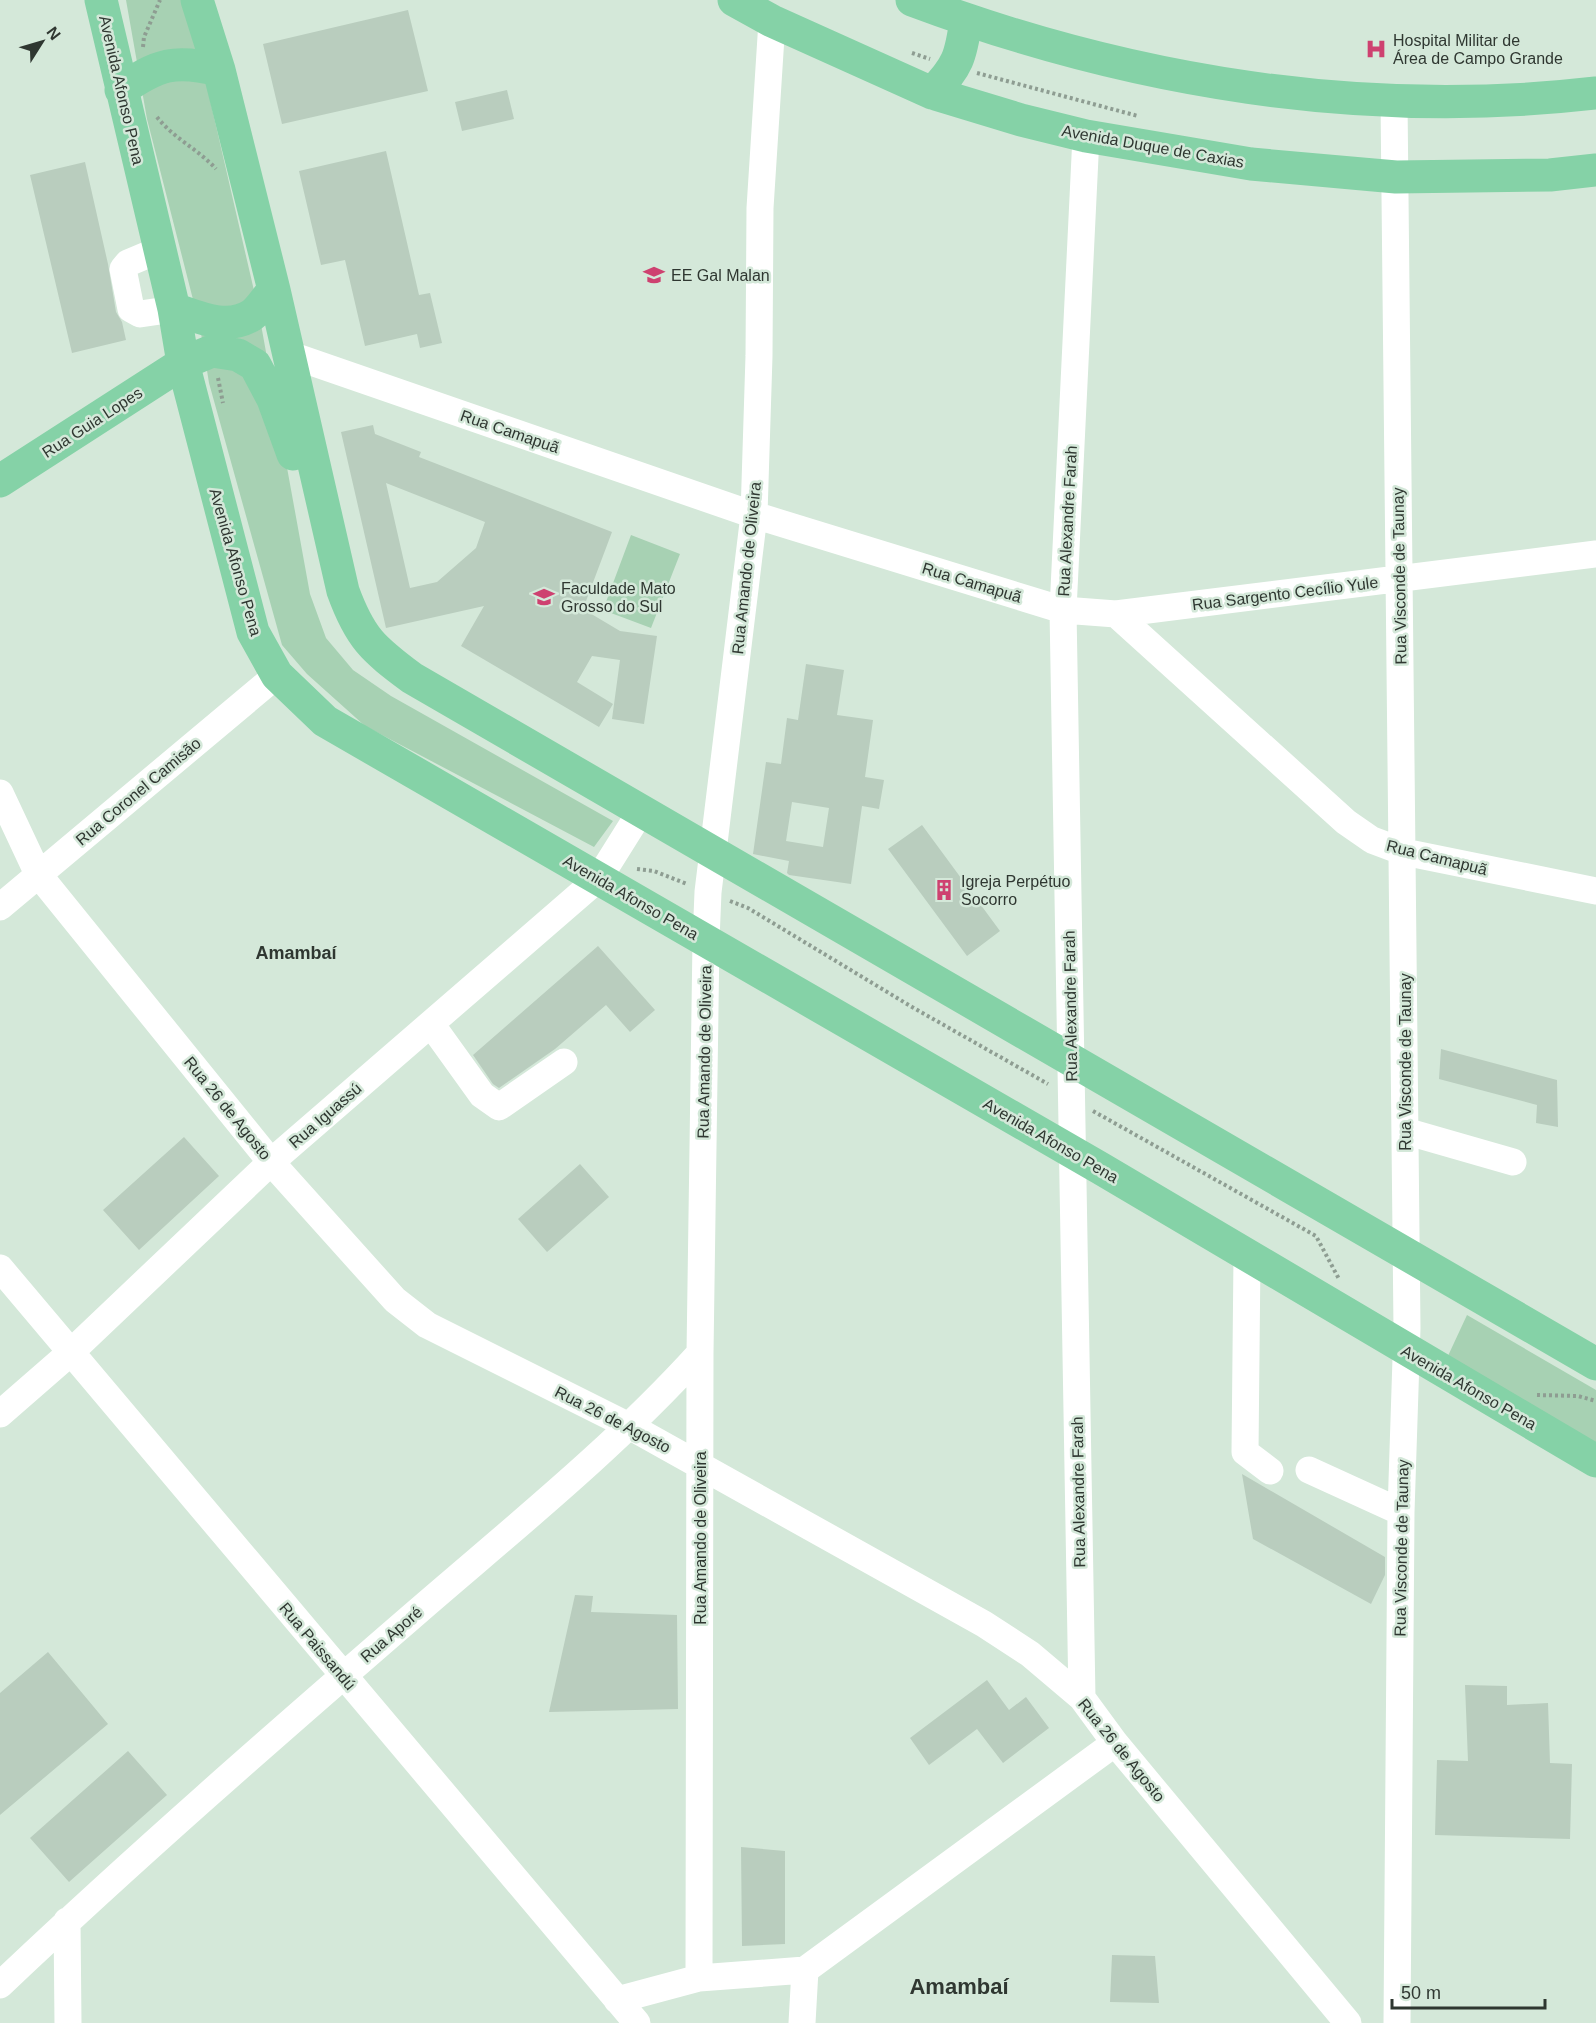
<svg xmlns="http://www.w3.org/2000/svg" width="1596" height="2023" viewBox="0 0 1596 2023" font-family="Arial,sans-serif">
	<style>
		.green { fill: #a7d1b3 }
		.building { fill: #b9cdbe; fill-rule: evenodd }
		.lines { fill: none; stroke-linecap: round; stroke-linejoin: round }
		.path { stroke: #8e9d92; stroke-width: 4; stroke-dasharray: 3 3; stroke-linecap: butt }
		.minor { stroke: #fff; stroke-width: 27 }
		.major { stroke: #85d2a7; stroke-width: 33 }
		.labels { text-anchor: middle; stroke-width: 5; stroke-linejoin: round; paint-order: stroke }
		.poi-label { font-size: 16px; fill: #2f3731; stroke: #d4e8d9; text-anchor: start }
		.street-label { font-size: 16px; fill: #2f3731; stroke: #d4e8d9 }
		.neighbourhood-label { font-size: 18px; font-weight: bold; fill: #2f3731; stroke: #d4e8d9 }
		.district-label { font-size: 22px; font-weight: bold; fill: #2f3731; stroke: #d4e8d9 }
	</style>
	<rect width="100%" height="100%" fill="#d4e8d9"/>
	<!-- green -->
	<path class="green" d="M126,0H187L258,308L310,594L326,638L353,670L391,696L613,821L594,847L365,726L307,674L282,645L209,383L200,327L147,119Z
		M631,535L680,554L651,628L603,610Z
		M1467,1315L1596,1390V1448L1447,1358Z"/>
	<!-- building -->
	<path class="building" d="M408,10L428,91L282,124L263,44Z
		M507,90L514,119L462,131L455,102Z
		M386,151L419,295L430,293L442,343L420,348L417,334L365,346L345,260L321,265L299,171Z
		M85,162L108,264L116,312L122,322L126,340L72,353L30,175Z
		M373,425L375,434L421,452L419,457L612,532L583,609L620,631L657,636L644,724L612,719L620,660L592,656L577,682L613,704L599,727L461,646L484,606L386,628L341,432ZM386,483L485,522L476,548L437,582L410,588Z
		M806,664L844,670L837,715L873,720L865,777L884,780L879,809L862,806L851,884L789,875L787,873L789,861L753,854L766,762L781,764L787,718L798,720ZM792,802L829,808L823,847L786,841Z
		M922,825L1000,931L967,956L888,849Z
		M598,946L655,1010L630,1032L606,1005L555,1049L499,1088L493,1084L473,1055Z
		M1441,1049L1557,1080L1558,1127L1536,1123L1537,1105L1439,1079Z
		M184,1137L219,1176L139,1250L103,1210Z
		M580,1164L609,1197L547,1252L518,1219Z
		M1242,1474L1385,1557V1575L1371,1604L1253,1539Z
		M575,1595L593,1596L591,1612L677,1615L678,1709L549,1712Z
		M48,1652L108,1724L0,1815V1693Z
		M987,1680L1009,1710L1026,1697L1049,1728L1003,1763L977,1729L929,1765L910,1738Z
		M1465,1685L1507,1686V1705L1548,1703L1550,1763L1572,1764L1570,1839L1435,1835L1437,1760L1468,1761Z
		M128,1751L167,1795L69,1882L30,1838Z
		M741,1847L785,1851V1944L742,1946Z
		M1112,1955L1155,1956L1159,2003L1110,2002Z"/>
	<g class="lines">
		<!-- path -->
		<path class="path" d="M143,47L144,37L160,0
			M912,53L930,59
			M977,73L1138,116
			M157,117C173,138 198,149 216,169
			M218,378L223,403
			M637,869L654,871L687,884
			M730,901L748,908L912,1007L1048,1084
			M1093,1111L1316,1236L1339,1279
			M1537,1395L1578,1396L1596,1401"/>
		<!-- minor -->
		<path class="minor" d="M1394,101L1407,1328L1401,1512L1397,2023
			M159,250L128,263L123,269L131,309L140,314L174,309
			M288,354L754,515L1063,610L1116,614L1596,554
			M1116,614L1346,822L1372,840L1404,852L1596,891
			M0,793L38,874L271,1162L395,1300L427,1325L631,1427L984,1624L1030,1654L1082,1698L1115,1743L1348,2023
			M0,907L277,675
			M431,1024L482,1095L499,1107L564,1062
			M1405,1131L1513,1162
			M1247,1256L1245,1452L1270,1471
			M0,1268L637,2023
			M0,1414L70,1353L271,1162L599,878L641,811
			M1309,1470L1401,1512
			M1082,1698L1063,610L1086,136
			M67,1921L68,2023
			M699,1978L700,1353L706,940L708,892L754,515L759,356L760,208L772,21
			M0,1985C135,1857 276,1734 417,1612C514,1528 614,1448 700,1353
			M617,2000L699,1978L805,1970L1115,1743
			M802,2023L805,1970"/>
		<!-- major -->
		<path class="major" d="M101,0L174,309L183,363L253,632L277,675L325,721L1100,1168L1596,1461
			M197,0L219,70L274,290L343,591C360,638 373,649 412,678L1596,1364
			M734,0L772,21L932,93L1021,120L1086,136L1251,164L1396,177L1550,175L1596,170
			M912,0C1131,82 1363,120 1596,93
			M121,90C158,64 175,59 219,70
			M932,93C958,67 961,56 966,20
			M174,309C198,317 227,331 252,315C260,309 267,297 274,290
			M0,481L183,363L212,351L238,355L255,365L273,399L293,454"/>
	</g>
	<!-- icons -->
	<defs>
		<symbol id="hospital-bare" viewBox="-9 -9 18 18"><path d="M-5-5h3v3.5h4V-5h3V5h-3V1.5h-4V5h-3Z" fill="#ce4170" stroke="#d4e8d9" stroke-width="2.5" paint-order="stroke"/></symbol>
		<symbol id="school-bare" viewBox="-9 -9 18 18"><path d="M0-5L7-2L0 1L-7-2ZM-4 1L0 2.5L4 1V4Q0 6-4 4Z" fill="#ce4170" stroke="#d4e8d9" stroke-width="2.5" paint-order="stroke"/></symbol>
		<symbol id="university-bare" viewBox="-9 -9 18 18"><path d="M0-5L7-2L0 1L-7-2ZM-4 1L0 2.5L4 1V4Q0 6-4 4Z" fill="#ce4170" stroke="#d4e8d9" stroke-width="2.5" paint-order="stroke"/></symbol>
		<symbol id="building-bare" viewBox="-9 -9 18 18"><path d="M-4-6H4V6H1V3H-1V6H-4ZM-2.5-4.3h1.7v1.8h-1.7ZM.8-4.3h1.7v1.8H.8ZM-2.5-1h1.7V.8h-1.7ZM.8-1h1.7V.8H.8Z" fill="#ce4170" stroke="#d4e8d9" stroke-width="2.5" paint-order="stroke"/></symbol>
	</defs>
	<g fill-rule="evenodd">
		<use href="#hospital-bare" x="1361" y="34" width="30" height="30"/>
		<use href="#school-bare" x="639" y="260" width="30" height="30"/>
		<use href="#university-bare" x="529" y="582" width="30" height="30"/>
		<use href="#building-bare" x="929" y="875" width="30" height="30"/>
	</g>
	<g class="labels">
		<!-- poi labels -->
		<g class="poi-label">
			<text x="1393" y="46">Hospital Militar de<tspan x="1393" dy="18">Área de Campo Grande</tspan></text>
			<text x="671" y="281">EE Gal Malan</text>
			<text x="561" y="594">Faculdade Mato<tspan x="561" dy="18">Grosso do Sul</tspan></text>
			<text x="961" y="887">Igreja Perpétuo<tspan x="961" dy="18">Socorro</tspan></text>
		</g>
		<!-- street labels -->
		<g class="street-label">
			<text transform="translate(122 90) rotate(77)" y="6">Avenida Afonso Pena</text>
			<text transform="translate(1153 146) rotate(10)" y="6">Avenida Duque de Caxias</text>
			<text transform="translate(92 422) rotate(-33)" y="6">Rua Guia Lopes</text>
			<text transform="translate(510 431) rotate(19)" y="6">Rua Camapuã</text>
			<text transform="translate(1067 521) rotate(-87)" y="6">Rua Alexandre Farah</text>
			<text transform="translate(236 562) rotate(74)" y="6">Avenida Afonso Pena</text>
			<text transform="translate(746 568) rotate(-84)" y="6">Rua Amando de Oliveira</text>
			<text transform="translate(1399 576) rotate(-91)" y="6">Rua Visconde de Taunay</text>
			<text transform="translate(972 582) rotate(17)" y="6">Rua Camapuã</text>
			<text transform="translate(1285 593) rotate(-7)" y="6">Rua Sargento Cecílio Yule</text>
			<text transform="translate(138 791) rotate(-40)" y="6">Rua Coronel Camisão</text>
			<text transform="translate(1437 857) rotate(14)" y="6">Rua Camapuã</text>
			<text transform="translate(631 897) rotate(30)" y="6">Avenida Afonso Pena</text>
			<text transform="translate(1070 1006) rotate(-91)" y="6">Rua Alexandre Farah</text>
			<text transform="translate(704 1052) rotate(-89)" y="6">Rua Amando de Oliveira</text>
			<text transform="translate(1405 1062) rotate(-90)" y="6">Rua Visconde de Taunay</text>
			<text transform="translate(228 1108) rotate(51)" y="6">Rua 26 de Agosto</text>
			<text transform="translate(325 1115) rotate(-41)" y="6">Rua Iguassú</text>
			<text transform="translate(1051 1140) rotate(30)" y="6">Avenida Afonso Pena</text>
			<text transform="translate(1469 1387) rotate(30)" y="6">Avenida Afonso Pena</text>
			<text transform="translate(613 1419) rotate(27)" y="6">Rua 26 de Agosto</text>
			<text transform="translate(1078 1492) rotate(-91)" y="6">Rua Alexandre Farah</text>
			<text transform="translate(700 1538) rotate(-90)" y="6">Rua Amando de Oliveira</text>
			<text transform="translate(1401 1548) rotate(-89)" y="6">Rua Visconde de Taunay</text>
			<text transform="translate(391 1634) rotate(-41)" y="6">Rua Aporé</text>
			<text transform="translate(318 1646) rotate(50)" y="6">Rua Paissandú</text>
			<text transform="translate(1122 1750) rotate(51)" y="6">Rua 26 de Agosto</text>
		</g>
		<!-- neighbourhood labels -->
		<g class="neighbourhood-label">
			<text x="296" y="959">Amambaí</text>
		</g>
		<!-- district labels -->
		<g class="district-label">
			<text x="959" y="1994">Amambaí</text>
		</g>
	</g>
	<!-- north arrow -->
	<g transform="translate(42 42) rotate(53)" stroke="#d4e8d9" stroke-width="4.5" paint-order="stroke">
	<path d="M0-4.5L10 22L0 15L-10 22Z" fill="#2f3731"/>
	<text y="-9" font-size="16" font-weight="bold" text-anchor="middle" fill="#2f3731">N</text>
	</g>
	<!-- scale -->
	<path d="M1392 1999v9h153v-9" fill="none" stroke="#2f3731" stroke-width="3"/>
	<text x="1401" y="1999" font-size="18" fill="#2f3731" stroke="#d4e8d9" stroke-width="4.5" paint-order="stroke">50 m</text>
</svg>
